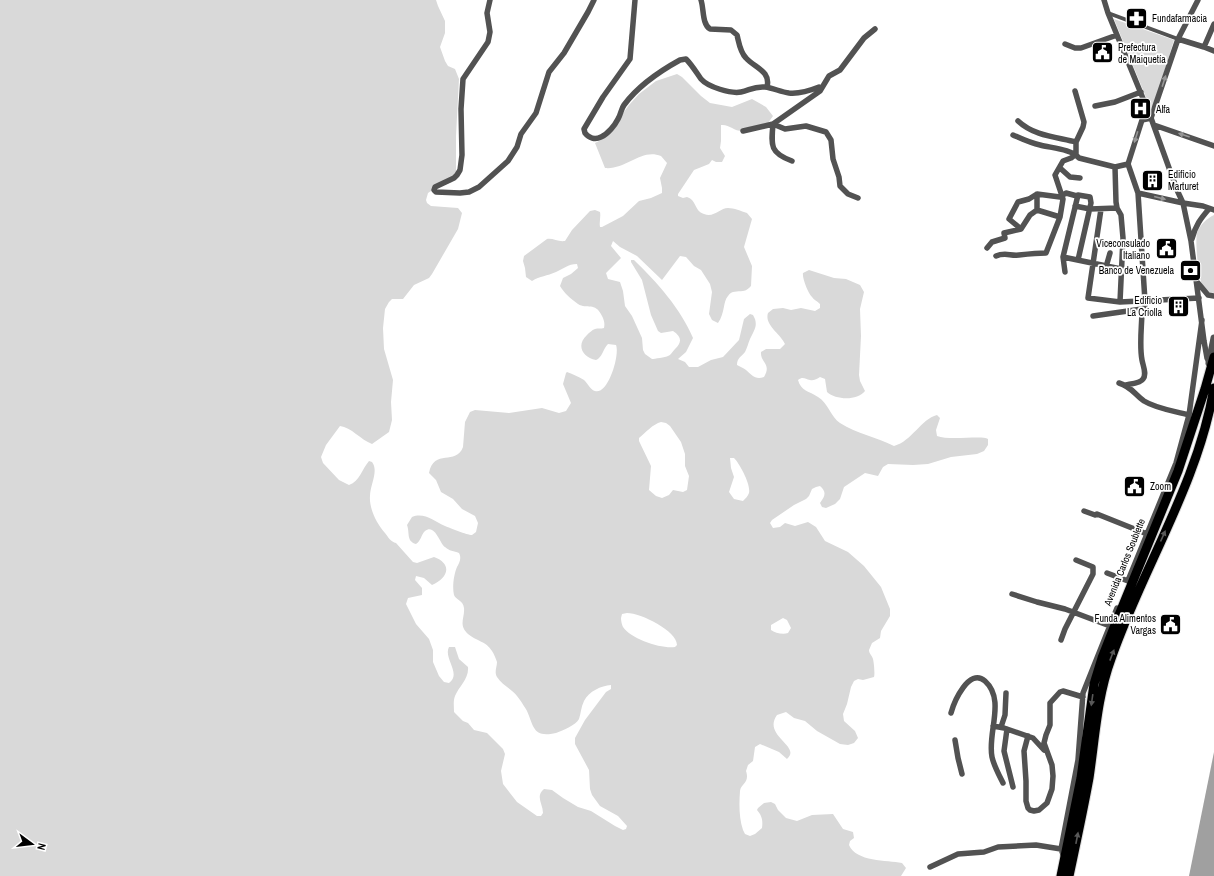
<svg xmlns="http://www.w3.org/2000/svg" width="1214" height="876" viewBox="0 0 1214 876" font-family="'Archivo Narrow',sans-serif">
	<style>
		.green { fill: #d9d9d9; fill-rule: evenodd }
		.water { fill: #a0a0a0 }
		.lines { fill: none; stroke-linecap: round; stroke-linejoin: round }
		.primary-casing { stroke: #dbdbdb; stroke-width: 11 }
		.pedestrian { stroke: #525252; stroke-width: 4 }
		.minor { stroke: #525252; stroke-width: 5.5 }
		.tertiary { stroke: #525252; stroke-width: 7 }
		.primary { stroke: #000; stroke-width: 9 }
		.oneway { fill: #979797 }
		.oneway2 { fill: #595959 }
		.labels { text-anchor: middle; stroke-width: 3.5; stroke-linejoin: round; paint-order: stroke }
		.poi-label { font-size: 10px; fill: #000; stroke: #fff; text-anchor: start }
		.street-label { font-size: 10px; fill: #000; stroke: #fff }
	</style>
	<rect width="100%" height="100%" fill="#fff"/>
	<!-- green -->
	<path class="green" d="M0,0H436L438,6L445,21V33L440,47L445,61L448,66L455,69L459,79L456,136V177L452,182L434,189L428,193L426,200L427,203L431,206L458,208L462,213L458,229L432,274L429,278L414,285L403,299H392L389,302L385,309L383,328L384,349L393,380L391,402L392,420L389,432L372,444C361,440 351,427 340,426L326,445L321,457L323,463L339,480L349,485C360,481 362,469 369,461L372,462C379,471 370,485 370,496C369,509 377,524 385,533C388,537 391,542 396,543L413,562L417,563L434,557C453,564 448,578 432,585L424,578L416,576L415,580L422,588V595L408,598L406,604L416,624L429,639L433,650V662L439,676L444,682L449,683C462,674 443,658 449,647H455L459,659L468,667C469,679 459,686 455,696C453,701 454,707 454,712L463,721L468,723L474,730L487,733L503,749L505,754L501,771L503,784L517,802L537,816H541L543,813C543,804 535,796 544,789L552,790L563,798L578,807L591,811L615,826L623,830L626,829L627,826L618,816L600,806L592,795L590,789L589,770L575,744V738L585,720L606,692L611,689V685C601,686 589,691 584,701C581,707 581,713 579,719C576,725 562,731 556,733C533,738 534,727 527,711C526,709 519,698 517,696C512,689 502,685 497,677C494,672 497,667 497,662C496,659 494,654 492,651C486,641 476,641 468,634C458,625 465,618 464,608C463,600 456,600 454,595C452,587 454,574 457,567C459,563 462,559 459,553C454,551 449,551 445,547C440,544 435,523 425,531C421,535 421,541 416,544C406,541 410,533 407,525L412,517C424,512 434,521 445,526C450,528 467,535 472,535L476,532L478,523L475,516L462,509L453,499L441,492L436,480L429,473C434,448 456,466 463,447L465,422L470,412L475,410L509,413L542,408L559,413L566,411L571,403L563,384L566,373L567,372C573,374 579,377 584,380C588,384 591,390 595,391C608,395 620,355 616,345L608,344C603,349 602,358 596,360C582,357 576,345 587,335C589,333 592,330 595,329C598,328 601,329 604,328C605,323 604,320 602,316C595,301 587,310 578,304C571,299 564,293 560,286L563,278L571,274L578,268L577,264C568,264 563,269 556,272C547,276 540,276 532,281L526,277L525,268L523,261L524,256L547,239C553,238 558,242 565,241L572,230L590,211L595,210L600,212C601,217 599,222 600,227H602L623,216L639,201L651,198L662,193V188L660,178L667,163L661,156C641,148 626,170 605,168L595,143L605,138L629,105L639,94L656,81L677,74L682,77L701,96L710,103L732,107L752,99L766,107L773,116L768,123L742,131C734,131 729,124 721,125V141L720,148L725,156L722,162H716L712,160L709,164L694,170L678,194V196L683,198L687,197C697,200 694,211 704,214C714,218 720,208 728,208C734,208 741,211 747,213L752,219L744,247L752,266L751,286C749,288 746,291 743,291C737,292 732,290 728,296C723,301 725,313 718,323L712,320L709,314L712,292L710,284L701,270L694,266L686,257L680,256L662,280L637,256L620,247L613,241L611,246L621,258L606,273L608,279L620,282L623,291L625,306L632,316L642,338L643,350L645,354L652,359C654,359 666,357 668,356C671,355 672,352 675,349C682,342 682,337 673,331L661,333L658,331L651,315L642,280L631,262V260H634C657,282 681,309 693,338L686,352L678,359L685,362L689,367H698L711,360L723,357L739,340L744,319L750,314L753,315C759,325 754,330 750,339C748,344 747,348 745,352C741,357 737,358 737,365C740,367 744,368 746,370C752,375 755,380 764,377C772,363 760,363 761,352L766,349H780L785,344C781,334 764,325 768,313L773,309L783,308L791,310L801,308L815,311L820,308V304C817,301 814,300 812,297C808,293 802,278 803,273L809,270L834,278L846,279L860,285L864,292L860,309L861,336L859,375L860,381L865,391C857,401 836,400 827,392L825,379L820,377C817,379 813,381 810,380C805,379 803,376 798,380C801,391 809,391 818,397C828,403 831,417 840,423C857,434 877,437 894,446C912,441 921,419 937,415L940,418L936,430L937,436C950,441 982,435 988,439V445L984,451L977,454L951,457L928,464L913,465L888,464L883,467L878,476L865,473L844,487L840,499L835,504L826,508L822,507L820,503C825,496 827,492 820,486L816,487L812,489L809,496L806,499L794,505L772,520L770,523L773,528L780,527L785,523L795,526L808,522L816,527L825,541L848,552L864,566L881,587L890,609V616L881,631L880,638L872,643L869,650C869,654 872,655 873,659C874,663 875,674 874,677L863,680L858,679L854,681L851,687L847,704L843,714L844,721L855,731L858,738L854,743L848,745L840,744L817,731L805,721L794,718L786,712L777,715C762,736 802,746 787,759L779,752L760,744L755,747L753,761L748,765L746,771C750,783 741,783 740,791C739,804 739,818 743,830L745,834L750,836L755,834L762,828C763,820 762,816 757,810L758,808L764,803L771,802L775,804L778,810L786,818L797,821L812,815L833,814L843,829L853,832L854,838L850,841L849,845C856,862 887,860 902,863L906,868L901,876H0ZM661,422L666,423L670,426L681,442L685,454V466L689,476L687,490L683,492L673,490L669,495L662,498L656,496L649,490L651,466L639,441V438C645,433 653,424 661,422ZM730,458H734C740,464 751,485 749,493C748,496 745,499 743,501L734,499L729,492L734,477L731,468ZM627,613C641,613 677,631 677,645L675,647C661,649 631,639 623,627C622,625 621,621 621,618L622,614ZM783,618L787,620L791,628L788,633C783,635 775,633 771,630V625Z
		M1114,19L1174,40L1152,112Z
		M1214,215V293C1209,293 1204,289 1202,284C1198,276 1195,241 1197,233C1200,225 1206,219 1214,215Z"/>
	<!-- water -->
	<path class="water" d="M1214,752V876H1189Z"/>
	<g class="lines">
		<defs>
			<path id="primary" d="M1061,876L1081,778L1094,684L1102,658L1117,620L1178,471L1205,389L1214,357
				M1069,876C1076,843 1083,811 1089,778C1095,738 1097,697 1111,659C1142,569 1198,484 1214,388"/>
		</defs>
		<!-- primary casing -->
		<use href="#primary" class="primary-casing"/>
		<!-- pedestrian -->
		<path class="pedestrian" d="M1108,13L1178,39"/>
		<!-- minor -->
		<path class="minor" d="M490,0L487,13L490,32L488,42L463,79L461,109L462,155L460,170L457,175L454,178L435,187L434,190L436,192L460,193L469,192L479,187L508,161L517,147L521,134L536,113L549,72L564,53L588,12L594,0
			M635,0L630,59L603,97L584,129L585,133C589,138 595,140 601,137C608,134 615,125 618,119C621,114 621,109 624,105C638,86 660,71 680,60L686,59C692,65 696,72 701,79C708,87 731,94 741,92C750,90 754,86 765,87C773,88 781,92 789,93C799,94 809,91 819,87L821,89
			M701,0C704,9 702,24 710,29L731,30L737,35C739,43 740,52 746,58C755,68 771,71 767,87
			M1104,0L1108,13L1151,118L1177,190L1183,203L1191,241L1204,341L1207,358L1209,362
			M1178,39L1204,47L1214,24
			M1065,44L1075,48H1081L1117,35
			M1204,47L1214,51
			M1095,106L1115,102L1141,92
			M1018,121C1034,136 1056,137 1076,142
			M1154,125L1214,146
			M743,131L773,124L785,129L806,126L826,132L831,140L833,159L839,177L840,186L848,194L858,198
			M1013,135C1022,139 1030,143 1040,145C1051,148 1072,149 1079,158L1115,167L1128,164
			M792,161C770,153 771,146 773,124L820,91L829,76L840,70L864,38L875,29
			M1115,167L1116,202L1117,208L1121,215L1123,238L1120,302
			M1060,168L1070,177L1080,178
			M1138,193L1183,203L1203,206L1214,210
			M1075,206L1090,209L1117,208
			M1101,209L1088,298L1120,302L1199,298
			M1037,210L1060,217
			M1021,229L1009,219L1018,202L1029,199L1037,194L1060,197L1066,193L1077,196
			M1192,239C1195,226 1201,218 1209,209
			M987,248L992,242L1005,238L1004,233L1021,229L1030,215L1037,210V194
			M996,256C1005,252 1010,256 1019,255C1028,254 1037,253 1046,253L1060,217L1063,199L1055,175L1063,161L1071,158L1076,154V142L1083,127L1084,122L1075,91
			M1063,257L1121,269
			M1106,267L1110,253
			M1065,272L1063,257L1078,195L1090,197L1091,203L1078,260
			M1198,283L1208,295L1214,296
			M1093,316L1142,309
			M1119,383C1132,387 1134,394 1144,401C1157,409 1175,411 1189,415
			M1126,385C1130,384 1141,383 1143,379C1147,374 1143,366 1142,360C1139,344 1142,326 1142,309L1145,307V301L1138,193L1128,164L1142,120L1151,118L1178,39L1198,0
			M1084,511L1095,515L1097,514L1147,534
			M1107,573L1128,581
			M1129,578L1176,463L1189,415L1202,320
			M1012,594L1037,602L1065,609L1110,626
			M1061,640L1065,629L1093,574V567L1076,560
			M951,713C954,702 969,667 985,681C1006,700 987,733 992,757C994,766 999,775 1003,783
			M993,726L1004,728L1033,738L1044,750
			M1001,727L1005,715L1006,693
			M1007,729L1004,751L1013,787
			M1028,736L1024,751L1026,781V801L1028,808L1030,810L1034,811L1039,810L1047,803L1052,789L1053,776L1052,765L1044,743L1046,735L1050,725V703L1060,692L1063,691L1083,697
			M955,740L958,758L962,774
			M1064,857L1061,849L1078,760L1083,693L1117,608
			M930,867L958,854L984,852L998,847L1036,845L1061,849"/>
		<!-- tertiary -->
		<path class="tertiary" d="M1209,363L1214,338"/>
		<!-- primary -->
		<use href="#primary" class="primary"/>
	</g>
	<!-- one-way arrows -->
	<defs><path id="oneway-solid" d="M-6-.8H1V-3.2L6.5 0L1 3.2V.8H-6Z"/></defs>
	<g class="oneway">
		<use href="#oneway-solid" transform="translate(1164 81) rotate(-72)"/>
		<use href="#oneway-solid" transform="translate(1184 135) rotate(-161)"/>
		<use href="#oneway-solid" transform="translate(1136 137) rotate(107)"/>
		<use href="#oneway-solid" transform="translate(1160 198) rotate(14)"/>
	</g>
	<g class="oneway2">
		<use href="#oneway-solid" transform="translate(1163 536) rotate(-66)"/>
		<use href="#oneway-solid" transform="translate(1112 655) rotate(-69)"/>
		<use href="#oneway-solid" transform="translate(1092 700) rotate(98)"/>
		<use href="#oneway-solid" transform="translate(1077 838) rotate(-79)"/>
	</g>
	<!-- icons -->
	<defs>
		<symbol id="pharmacy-square" viewBox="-11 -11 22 22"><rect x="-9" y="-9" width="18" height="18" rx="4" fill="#000" stroke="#fff"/><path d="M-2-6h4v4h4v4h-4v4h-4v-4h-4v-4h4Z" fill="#fff"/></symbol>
		<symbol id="civic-square" viewBox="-11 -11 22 22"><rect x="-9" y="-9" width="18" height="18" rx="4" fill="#000" stroke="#fff"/><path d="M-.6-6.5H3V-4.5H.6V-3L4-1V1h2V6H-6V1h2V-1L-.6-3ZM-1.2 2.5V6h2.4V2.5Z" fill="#fff"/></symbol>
		<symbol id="hospital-square" viewBox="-11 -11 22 22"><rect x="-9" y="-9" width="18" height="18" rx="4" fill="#000" stroke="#fff"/><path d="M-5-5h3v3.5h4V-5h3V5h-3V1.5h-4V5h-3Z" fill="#fff"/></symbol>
		<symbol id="building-square" viewBox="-11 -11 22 22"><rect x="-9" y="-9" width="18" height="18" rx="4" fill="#000" stroke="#fff"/><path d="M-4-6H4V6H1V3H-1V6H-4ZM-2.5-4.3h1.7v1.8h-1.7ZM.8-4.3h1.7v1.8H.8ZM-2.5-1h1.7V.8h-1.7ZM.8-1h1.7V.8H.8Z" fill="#fff"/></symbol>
		<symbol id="bank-square" viewBox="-11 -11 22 22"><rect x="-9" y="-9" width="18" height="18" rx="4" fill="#000" stroke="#fff"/><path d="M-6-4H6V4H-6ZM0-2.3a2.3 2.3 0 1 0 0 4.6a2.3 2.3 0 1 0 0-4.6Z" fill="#fff"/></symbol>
	</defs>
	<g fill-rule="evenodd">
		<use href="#pharmacy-square" x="1124" y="6" width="25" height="25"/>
		<use href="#civic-square" x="1090" y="40" width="25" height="25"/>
		<use href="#hospital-square" x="1128" y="96" width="25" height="25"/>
		<use href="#building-square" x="1140" y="168" width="25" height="25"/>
		<use href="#civic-square" x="1154" y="236" width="25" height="25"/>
		<use href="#bank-square" x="1178" y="258" width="25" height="25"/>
		<use href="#building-square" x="1166" y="294" width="25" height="25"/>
		<use href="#civic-square" x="1122" y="474" width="25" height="25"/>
		<use href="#civic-square" x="1158" y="612" width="25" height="25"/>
	</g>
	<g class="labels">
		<!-- poi labels -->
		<g class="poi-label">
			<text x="1152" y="22">Fundafarmacia</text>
			<text x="1118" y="51">Prefectura<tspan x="1118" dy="12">de Maiquetía</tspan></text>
			<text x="1156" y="113">Alfa</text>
			<text x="1168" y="178">Edificio<tspan x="1168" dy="12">Marturet</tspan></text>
			<text x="1150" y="247" text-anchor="end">Viceconsulado<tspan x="1150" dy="12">Italiano</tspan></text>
			<text x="1174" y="274" text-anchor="end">Banco de Venezuela</text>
			<text x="1162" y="304" text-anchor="end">Edificio<tspan x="1162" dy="12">La Criolla</tspan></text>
			<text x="1150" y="490">Zoom</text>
			<text x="1156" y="622" text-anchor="end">Funda Alimentos<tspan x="1156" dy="12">Vargas</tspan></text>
		</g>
		<!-- street labels -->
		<g class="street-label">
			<text transform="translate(1124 562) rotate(-68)" y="4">Avenida Carlos Soublette</text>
		</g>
	</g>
	<!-- north arrow -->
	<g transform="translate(32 844) rotate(105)" stroke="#ffffff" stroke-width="3" paint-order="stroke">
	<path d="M0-3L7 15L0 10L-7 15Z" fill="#000000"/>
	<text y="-6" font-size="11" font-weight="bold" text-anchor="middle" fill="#000000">N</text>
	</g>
</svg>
